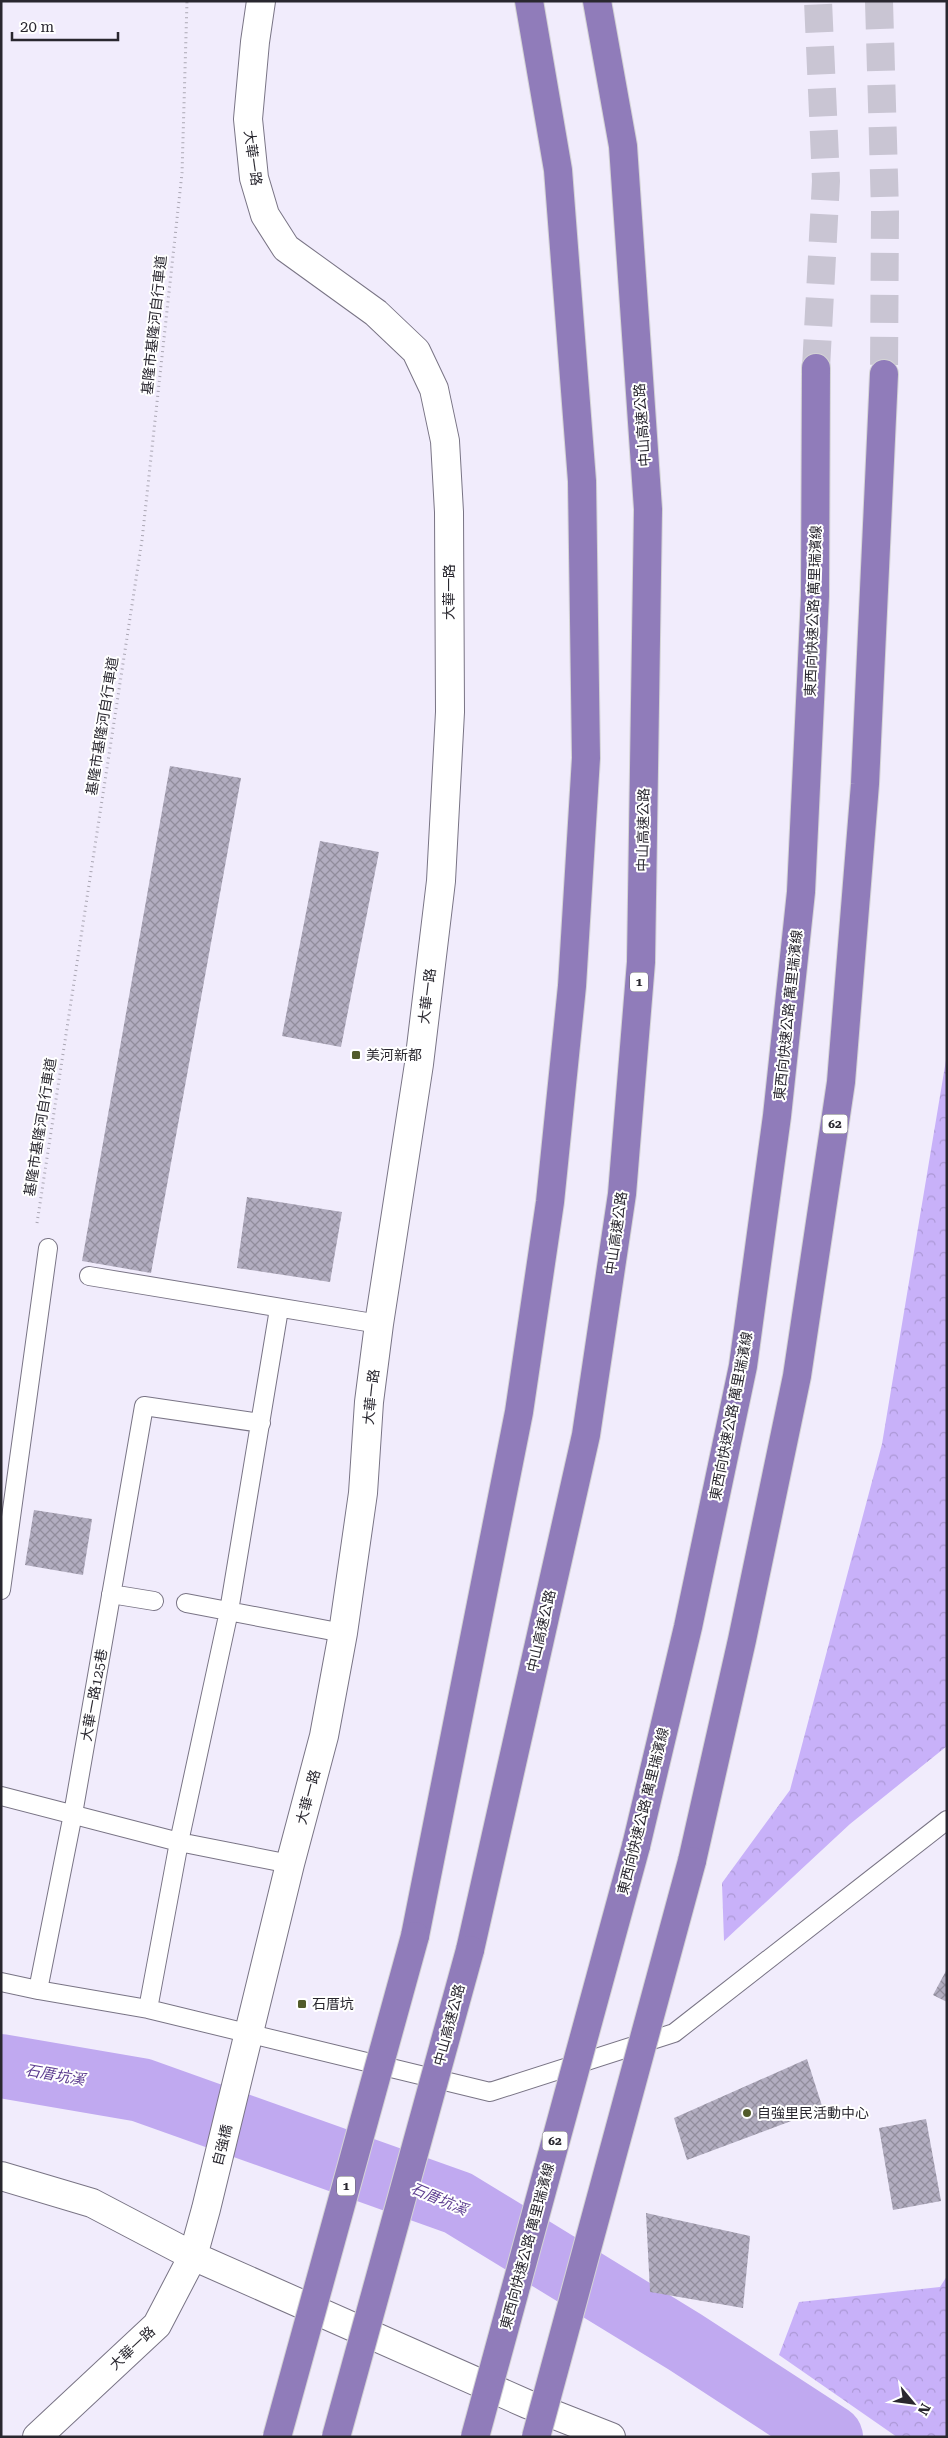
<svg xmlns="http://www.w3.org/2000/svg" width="948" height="2438" viewBox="0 0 948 2438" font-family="'Roboto Serif','Noto Sans TC',serif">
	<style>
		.forest { fill: url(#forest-crowns) }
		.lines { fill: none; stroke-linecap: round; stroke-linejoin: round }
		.river { stroke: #c0a9f0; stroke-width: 64 }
		.building { fill: url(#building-cross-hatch) }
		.highway-tunnel { stroke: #c9c5d3; stroke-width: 28; stroke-dasharray: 28 14; stroke-linecap: butt }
		.lane-casing { stroke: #797485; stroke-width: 20 }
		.street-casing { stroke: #797485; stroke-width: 30 }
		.highway-casing { stroke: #d4d4d5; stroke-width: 30 }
		.path { stroke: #aaa6b3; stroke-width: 3; stroke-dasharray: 1 4; stroke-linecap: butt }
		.lane { stroke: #fff; stroke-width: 18 }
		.street { stroke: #fff; stroke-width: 28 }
		.highway { stroke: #907cba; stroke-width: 28 }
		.highway-bridge-casing { stroke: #d4d4d5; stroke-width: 30; stroke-linecap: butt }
		.highway-bridge { stroke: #907cba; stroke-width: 28 }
		.poi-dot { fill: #525b2a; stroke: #fff; stroke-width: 2 }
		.labels { text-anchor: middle; stroke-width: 4; stroke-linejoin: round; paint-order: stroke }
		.shield { fill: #fff; stroke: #69686d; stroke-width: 1 }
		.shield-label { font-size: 12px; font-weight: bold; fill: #29272f }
		.street-label { font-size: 14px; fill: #29272f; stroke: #fff }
		.poi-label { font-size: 14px; fill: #29272f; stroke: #fff; text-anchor: start }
		.water-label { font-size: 15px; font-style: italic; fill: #5e3e91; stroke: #fff }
	</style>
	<defs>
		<pattern id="forest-crowns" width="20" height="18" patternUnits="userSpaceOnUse" patternTransform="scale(1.25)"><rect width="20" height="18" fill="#c8b1f9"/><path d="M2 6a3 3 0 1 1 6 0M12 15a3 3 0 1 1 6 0" fill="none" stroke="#ac98d6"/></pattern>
		<pattern id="building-cross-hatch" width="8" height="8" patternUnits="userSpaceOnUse" patternTransform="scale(1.25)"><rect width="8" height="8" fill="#b2adc0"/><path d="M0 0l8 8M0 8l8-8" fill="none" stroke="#918d9c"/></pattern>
	</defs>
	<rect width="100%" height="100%" fill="#f1ecfc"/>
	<!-- forest -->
	<path class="forest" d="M947,1054V1746L850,1824L724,1941L722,1883L790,1790L882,1444Z
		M947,2276V2437H897L779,2355L799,2302L940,2287Z"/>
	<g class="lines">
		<!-- river -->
		<path class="river" d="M1,2066L141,2090L458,2203L685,2342L831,2437"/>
	</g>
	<!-- building -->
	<path class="building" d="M170,766L241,778L151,1273L82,1261Z
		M320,841L379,852L341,1047L282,1036Z
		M247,1197L342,1212L330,1282L237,1268Z
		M34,1510L92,1519L83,1575L25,1565Z
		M947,1969V2002L933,1995Z
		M807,2059L823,2109L687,2160L674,2118Z
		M926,2119L941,2201L893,2210L879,2128Z
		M646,2213L750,2236L743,2308L650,2292Z"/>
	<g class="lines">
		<!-- highway-tunnel -->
		<path class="highway-tunnel" d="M879,1L885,211L884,374
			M816,368L826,181L818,1"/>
		<defs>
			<path id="lane" d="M89,1276L379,1324
				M261,1423L144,1406L73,1814L38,1990L148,2009L490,2092L674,2033L947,1820
				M1,1590L48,1248
				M111,1594L154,1601
				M186,1603L343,1633
				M1,1796L179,1842L290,1864
				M1,1982L38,1990
				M148,2009L179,1842L229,1611L279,1309"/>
			<path id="street" d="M1,2176L92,2203L193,2256L527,2404L611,2437
				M37,2437L157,2325L193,2256L206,2209L290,1864L324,1736L343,1633L363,1493L369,1402L379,1324L419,1064L441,881L450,712L449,512L445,441L434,389L416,351L376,313L286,248L265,215L254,178L248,119L255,42L261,1"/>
			<path id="highway" d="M636,1846L688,1627L743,1366L777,1116L801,892L815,596L816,368
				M692,1861L742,1640L797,1376L841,1082L865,784L884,374
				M415,1936L519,1412L550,1202L572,986L586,758L582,481L558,170L529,1
				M470,1950L586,1435L622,1194L641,962L648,509L623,146L597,1"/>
		</defs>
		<!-- lane casing -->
		<use href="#lane" class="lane-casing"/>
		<!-- street casing -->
		<use href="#street" class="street-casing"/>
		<!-- highway casing -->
		<use href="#highway" class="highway-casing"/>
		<!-- path -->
		<path class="path" d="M37,1223L142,540L182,173L187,1"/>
		<!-- lane -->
		<use href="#lane" class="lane"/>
		<!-- street -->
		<use href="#street" class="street"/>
		<!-- highway -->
		<use href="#highway" class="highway"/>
		<defs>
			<path id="highway-bridge" d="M277,2437L415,1936
				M336,2437L470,1950
				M475,2437L636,1846
				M536,2437L692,1861"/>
		</defs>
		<!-- highway-bridge casing -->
		<use href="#highway-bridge" class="highway-bridge-casing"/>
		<!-- highway-bridge -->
		<use href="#highway-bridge" class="highway-bridge"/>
	</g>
	<!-- markers -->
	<g class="poi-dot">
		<rect x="351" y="1050" width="10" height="10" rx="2.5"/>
		<rect x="297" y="1999" width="10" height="10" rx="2.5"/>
		<circle cx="747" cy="2113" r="5"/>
	</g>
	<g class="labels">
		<!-- shield labels -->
		<g class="shield">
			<rect x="630" y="972.5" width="18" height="19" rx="4"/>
			<rect x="822.5" y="1114.5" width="25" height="19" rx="4"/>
			<rect x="542.5" y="2131.5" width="25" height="19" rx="4"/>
			<rect x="337" y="2176.5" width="18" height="19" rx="4"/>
		</g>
		<g class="shield-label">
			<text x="639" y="986">1</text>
			<text x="835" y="1128">62</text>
			<text x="555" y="2145">62</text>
			<text x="346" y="2190">1</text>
		</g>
		<!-- street labels -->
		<g class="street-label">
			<text transform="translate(253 158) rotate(82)" y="5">大華一路</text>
			<text transform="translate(154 325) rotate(-84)" y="5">基隆市基隆河自行車道</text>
			<text transform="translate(642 425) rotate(-94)" y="5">中山高速公路</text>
			<text transform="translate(449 592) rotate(-90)" y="5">大華一路</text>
			<text transform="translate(813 611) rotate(-88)" y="5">東西向快速公路 萬里瑞濱線</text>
			<text transform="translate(102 726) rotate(-81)" y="5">基隆市基隆河自行車道</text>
			<text transform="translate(643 830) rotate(-89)" y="5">中山高速公路</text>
			<text transform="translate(427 996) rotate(-83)" y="5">大華一路</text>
			<text transform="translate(788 1015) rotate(-84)" y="5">東西向快速公路 萬里瑞濱線</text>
			<text transform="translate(40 1127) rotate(-81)" y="5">基隆市基隆河自行車道</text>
			<text transform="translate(616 1233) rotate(-82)" y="5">中山高速公路</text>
			<text transform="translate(371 1397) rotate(-84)" y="5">大華一路</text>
			<text transform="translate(731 1416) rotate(-79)" y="5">東西向快速公路 萬里瑞濱線</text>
			<text transform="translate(541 1631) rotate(-77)" y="5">中山高速公路</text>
			<text transform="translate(94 1695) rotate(-80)" y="5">大華一路125巷</text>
			<text transform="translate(308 1797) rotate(-75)" y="5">大華一路</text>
			<text transform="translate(643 1811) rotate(-76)" y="5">東西向快速公路 萬里瑞濱線</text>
			<text transform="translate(449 2025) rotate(-75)" y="5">中山高速公路</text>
			<text transform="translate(222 2145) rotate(-76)" y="5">自強橋</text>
			<text transform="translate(527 2246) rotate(-75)" y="5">東西向快速公路 萬里瑞濱線</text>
			<text transform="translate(132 2348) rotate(-43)" y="5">大華一路</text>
		</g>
		<!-- poi labels -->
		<g class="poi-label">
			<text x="366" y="1060">美河新都</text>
			<text x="312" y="2009">石厝坑</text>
			<text x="757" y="2118">自強里民活動中心</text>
		</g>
		<!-- water labels -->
		<g class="water-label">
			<text transform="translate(55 2075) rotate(10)" y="5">石厝坑溪</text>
			<text transform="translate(439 2199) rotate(23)" y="5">石厝坑溪</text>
		</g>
	</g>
	<!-- border -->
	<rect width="948" height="2438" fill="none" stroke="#29272f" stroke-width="5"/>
	<!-- north arrow -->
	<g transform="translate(913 2403) rotate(119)" stroke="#ffffff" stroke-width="4" paint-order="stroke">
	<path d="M0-4L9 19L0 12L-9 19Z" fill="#29272f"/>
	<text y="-8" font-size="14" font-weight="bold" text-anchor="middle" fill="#29272f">N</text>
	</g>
	<!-- scale -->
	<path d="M12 32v8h106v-8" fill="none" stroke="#29272f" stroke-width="2.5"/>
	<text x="20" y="32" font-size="15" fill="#29272f" stroke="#ffffff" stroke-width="4" paint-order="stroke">20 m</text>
</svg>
